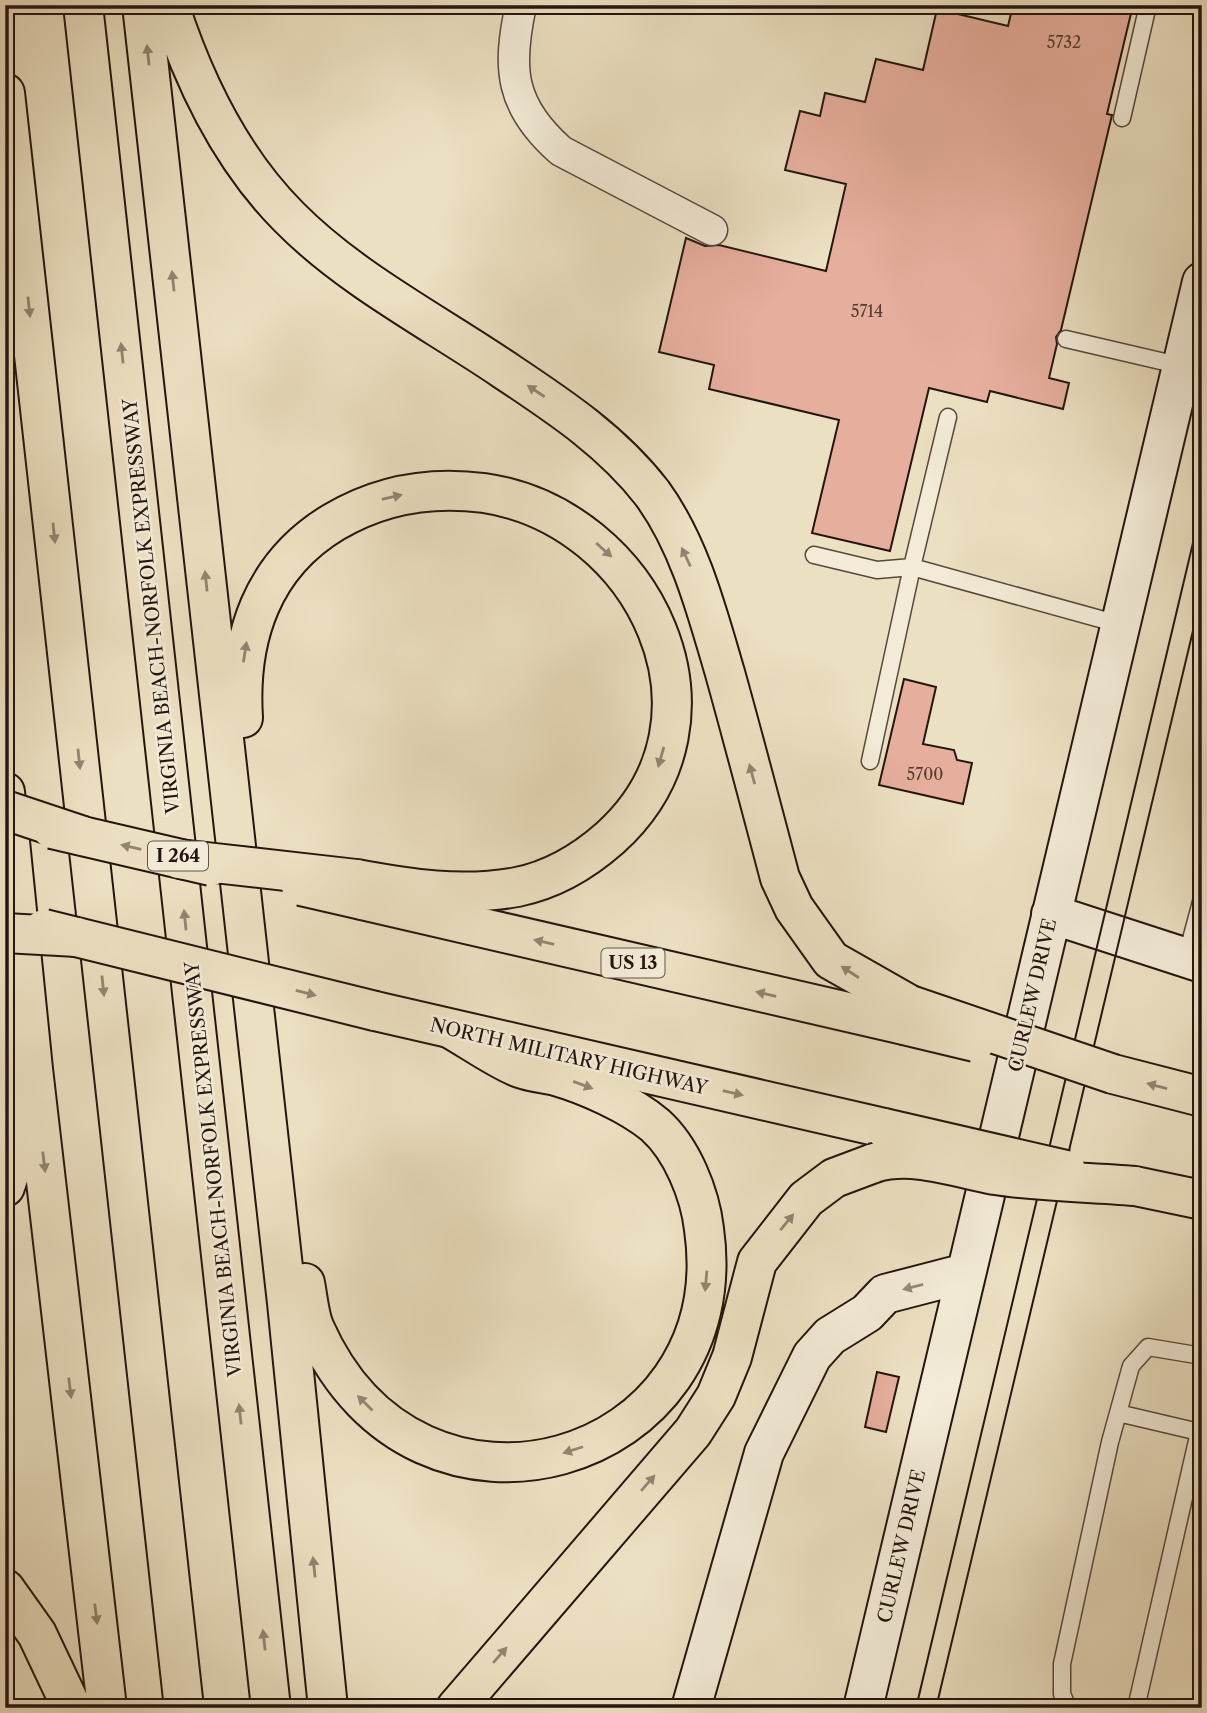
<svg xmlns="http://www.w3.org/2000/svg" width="1207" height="1713" viewBox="0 0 1207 1713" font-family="'Libre Caslon Text',serif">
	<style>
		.building { fill: #e6ae9d; stroke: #25150f; stroke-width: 2 }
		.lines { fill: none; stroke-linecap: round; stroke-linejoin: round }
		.lane-casing { stroke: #57483c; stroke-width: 19 }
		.street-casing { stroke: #57483c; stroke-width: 33 }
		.secondary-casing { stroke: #25150f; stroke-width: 42 }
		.primary-casing { stroke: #25150f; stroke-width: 42 }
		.highway-casing { stroke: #25150f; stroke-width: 42 }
		.lane { stroke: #f3ebd7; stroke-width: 16 }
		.street { stroke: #f3ebd7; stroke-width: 30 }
		.secondary { stroke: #f3ebd7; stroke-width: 38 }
		.primary { stroke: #ece0c2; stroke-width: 38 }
		.highway { stroke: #ece0c2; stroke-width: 38 }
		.tram { stroke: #25150f; stroke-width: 2 }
		.primary-bridge-casing { stroke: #25150f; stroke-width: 42; stroke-linecap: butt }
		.highway-bridge-casing { stroke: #25150f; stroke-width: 42; stroke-linecap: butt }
		.primary-bridge { stroke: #ece0c2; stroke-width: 38 }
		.highway-bridge { stroke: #ece0c2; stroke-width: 38 }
		.oneway { fill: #928571 }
		.oneway2 { fill: #968b7d }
		.labels { text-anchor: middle; stroke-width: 5; stroke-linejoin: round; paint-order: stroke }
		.number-label { font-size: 16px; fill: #553b32 }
		.shield { fill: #f3ebd7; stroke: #63554b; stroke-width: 2 }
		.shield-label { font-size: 18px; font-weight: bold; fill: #25150f }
		.street-label { font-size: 19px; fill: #25150f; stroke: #f3ebd7 }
	</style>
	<rect width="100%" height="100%" fill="#ece0c2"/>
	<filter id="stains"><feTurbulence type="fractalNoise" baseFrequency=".00286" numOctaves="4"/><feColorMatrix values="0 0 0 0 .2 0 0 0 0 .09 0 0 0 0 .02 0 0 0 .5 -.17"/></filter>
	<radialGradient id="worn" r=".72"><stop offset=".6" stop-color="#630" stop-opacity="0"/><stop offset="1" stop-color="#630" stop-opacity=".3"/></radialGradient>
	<!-- building -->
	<path class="building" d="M1013,5H1133L1107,114L1112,115L1061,330L1056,337L1057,344L1049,378L1069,383L1063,409L990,391L987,402L929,388L890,551L812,533L839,420L709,389L714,365L659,352L686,238L705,246L719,245L826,271L846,184L785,170L800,111L820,116L825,93L865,102L876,59L923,70L937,9L1008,26Z
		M904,679L936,687L923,744L954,750L957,760L972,763L963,804L879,785Z
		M877,1372L899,1377L886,1432L865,1427Z"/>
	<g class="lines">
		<defs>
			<path id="lane" d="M1122,118L1148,5
				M1066,339L1182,366
				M814,555L877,570L912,567L948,417
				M870,761L912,567L1122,625
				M1186,958L1202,898
				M1118,1413L1199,1432L1136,1708
				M1068,1708L1062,1694V1664L1110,1442L1131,1366L1148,1347L1202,1356"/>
			<path id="street" d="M521,5C507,69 510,106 561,151L712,230"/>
			<path id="secondary" d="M1051,914L1202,963
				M691,1708L764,1453L812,1356L830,1336L867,1313L885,1294L966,1273
				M863,1708L1202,282"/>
			<path id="primary" d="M362,900L904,1025
				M375,1011L884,1128
				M1113,1074L1202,1097
				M1135,1186L1202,1200"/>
			<path id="highway" d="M83,5L271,1708
				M142,5L287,1303L328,1708
				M169,5C194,82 231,159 289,217C349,278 432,321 503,369C557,405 611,440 652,493C690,545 707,612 725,673C744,741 762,810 780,878L794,908L831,960L910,1005
				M5,93L184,1708
				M243,718C238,638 262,565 334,522C381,494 431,486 484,493C645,517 742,719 610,838C584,861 552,880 517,887C462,897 409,889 356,879
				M5,792L33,1069L107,1708
				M5,1187C17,1156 16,1126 14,1094
				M305,1283C308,1298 309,1316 315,1329C418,1561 738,1466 704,1229C700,1194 682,1149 655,1125C630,1104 587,1085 556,1076C543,1073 527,1072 515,1066C493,1056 472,1041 451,1029
				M5,1589L37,1634L72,1708
				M456,1708L693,1432L716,1396L732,1357L757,1262L806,1199L834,1178L874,1163"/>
		</defs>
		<!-- lane casing -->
		<use href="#lane" class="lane-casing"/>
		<!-- street casing -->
		<use href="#street" class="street-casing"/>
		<!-- secondary casing -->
		<use href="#secondary" class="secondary-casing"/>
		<!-- primary casing -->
		<use href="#primary" class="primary-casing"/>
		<!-- highway casing -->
		<use href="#highway" class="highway-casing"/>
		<!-- lane -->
		<use href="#lane" class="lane"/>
		<!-- street -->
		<use href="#street" class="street"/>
		<!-- secondary -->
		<use href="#secondary" class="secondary"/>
		<!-- primary -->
		<use href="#primary" class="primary"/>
		<!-- highway -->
		<use href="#highway" class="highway"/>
		<!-- tram -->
		<path class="tram" d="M916,1708L1202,505
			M936,1708L1202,593"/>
		<defs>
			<path id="primary-bridge" d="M52,829L211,866
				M301,886L362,900
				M44,929L375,1011
				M904,1025L975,1042
				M884,1128L1066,1170"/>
			<path id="highway-bridge" d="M5,810L83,836
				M179,859L356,879
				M5,933L77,937
				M910,1005L1113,1074
				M874,1163C912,1151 957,1168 995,1175C1041,1182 1089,1182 1135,1186"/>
		</defs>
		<!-- primary-bridge casing -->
		<use href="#primary-bridge" class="primary-bridge-casing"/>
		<!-- highway-bridge casing -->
		<use href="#highway-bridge" class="highway-bridge-casing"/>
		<!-- primary-bridge -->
		<use href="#primary-bridge" class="primary-bridge"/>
		<!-- highway-bridge -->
		<use href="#highway-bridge" class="highway-bridge"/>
	</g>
	<!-- one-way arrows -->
	<defs><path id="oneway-solid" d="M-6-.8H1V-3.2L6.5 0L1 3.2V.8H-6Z" transform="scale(1.75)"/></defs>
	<g class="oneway">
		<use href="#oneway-solid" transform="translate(148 55) rotate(-96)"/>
		<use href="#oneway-solid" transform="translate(173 281) rotate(-96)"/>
		<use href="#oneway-solid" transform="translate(29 307) rotate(84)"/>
		<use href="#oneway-solid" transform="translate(122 353) rotate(-96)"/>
		<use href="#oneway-solid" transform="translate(536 391) rotate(-146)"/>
		<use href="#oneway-solid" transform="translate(392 497) rotate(-13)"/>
		<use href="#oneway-solid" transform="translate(54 533) rotate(84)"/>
		<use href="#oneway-solid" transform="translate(604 550) rotate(42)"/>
		<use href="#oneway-solid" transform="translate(686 557) rotate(-115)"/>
		<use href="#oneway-solid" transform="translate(206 581) rotate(-96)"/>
		<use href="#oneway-solid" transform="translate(245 652) rotate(-81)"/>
		<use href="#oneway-solid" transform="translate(661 757) rotate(106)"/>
		<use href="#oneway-solid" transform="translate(79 759) rotate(84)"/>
		<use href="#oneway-solid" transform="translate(752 774) rotate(-105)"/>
		<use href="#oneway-solid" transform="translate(131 847) rotate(-167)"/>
		<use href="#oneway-solid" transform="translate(185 920) rotate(-96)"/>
		<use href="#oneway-solid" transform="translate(544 942) rotate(-167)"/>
		<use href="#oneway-solid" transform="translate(850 972) rotate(-147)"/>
		<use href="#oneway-solid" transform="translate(103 986) rotate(84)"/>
		<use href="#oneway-solid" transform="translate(306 993) rotate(14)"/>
		<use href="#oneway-solid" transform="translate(766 994) rotate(-167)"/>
		<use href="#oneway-solid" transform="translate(583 1085) rotate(20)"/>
		<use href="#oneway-solid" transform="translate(1157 1086) rotate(-165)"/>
		<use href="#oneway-solid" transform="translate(733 1093) rotate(13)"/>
		<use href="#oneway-solid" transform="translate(44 1162) rotate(83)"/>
		<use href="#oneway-solid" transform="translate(787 1222) rotate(-51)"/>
		<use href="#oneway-solid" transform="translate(706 1281) rotate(95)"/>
		<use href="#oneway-solid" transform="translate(70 1388) rotate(83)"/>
		<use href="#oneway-solid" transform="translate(365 1403) rotate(-135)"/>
		<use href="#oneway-solid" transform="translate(240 1414) rotate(-96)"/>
		<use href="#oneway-solid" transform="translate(573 1450) rotate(162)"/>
		<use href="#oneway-solid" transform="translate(648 1483) rotate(-49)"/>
		<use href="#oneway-solid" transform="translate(314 1567) rotate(-96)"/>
		<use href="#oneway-solid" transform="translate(96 1614) rotate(83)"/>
		<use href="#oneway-solid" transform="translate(264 1640) rotate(-96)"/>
		<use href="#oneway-solid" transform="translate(500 1655) rotate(-49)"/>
	</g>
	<use class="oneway2" href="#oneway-solid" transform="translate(913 1287) rotate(166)"/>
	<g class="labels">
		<!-- number labels -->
		<g class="number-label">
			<text x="1064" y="48">5732</text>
			<text x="867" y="317">5714</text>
			<text x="925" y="780">5700</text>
		</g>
		<!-- shield labels -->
		<g class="shield">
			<rect x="148" y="841.5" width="60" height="29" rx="5"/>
			<rect x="601.5" y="948.5" width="63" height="29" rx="5"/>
		</g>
		<g class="shield-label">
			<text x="178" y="862">I 264</text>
			<text x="633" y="969">US 13</text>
		</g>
		<!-- street labels -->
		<g class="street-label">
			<text transform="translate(151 606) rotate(-96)" y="7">VIRGINIA BEACH-NORFOLK EXPRESSWAY</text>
			<text transform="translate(1032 995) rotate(-77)" y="7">CURLEW DRIVE</text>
			<text transform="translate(569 1056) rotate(13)" y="7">NORTH MILITARY HIGHWAY</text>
			<text transform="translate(213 1169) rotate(-96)" y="7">VIRGINIA BEACH-NORFOLK EXPRESSWAY</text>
			<text transform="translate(901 1546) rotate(-77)" y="7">CURLEW DRIVE</text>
		</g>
	</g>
	<!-- margin -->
	<rect width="1207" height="1713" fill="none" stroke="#ece0c2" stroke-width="28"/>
	<rect x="7" y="7" width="1193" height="1699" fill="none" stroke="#25150f" stroke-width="3.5"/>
	<rect x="14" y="14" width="1179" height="1685" fill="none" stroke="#25150f" stroke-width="2"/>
	<rect width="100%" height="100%" filter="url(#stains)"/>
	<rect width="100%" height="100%" fill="url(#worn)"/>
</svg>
